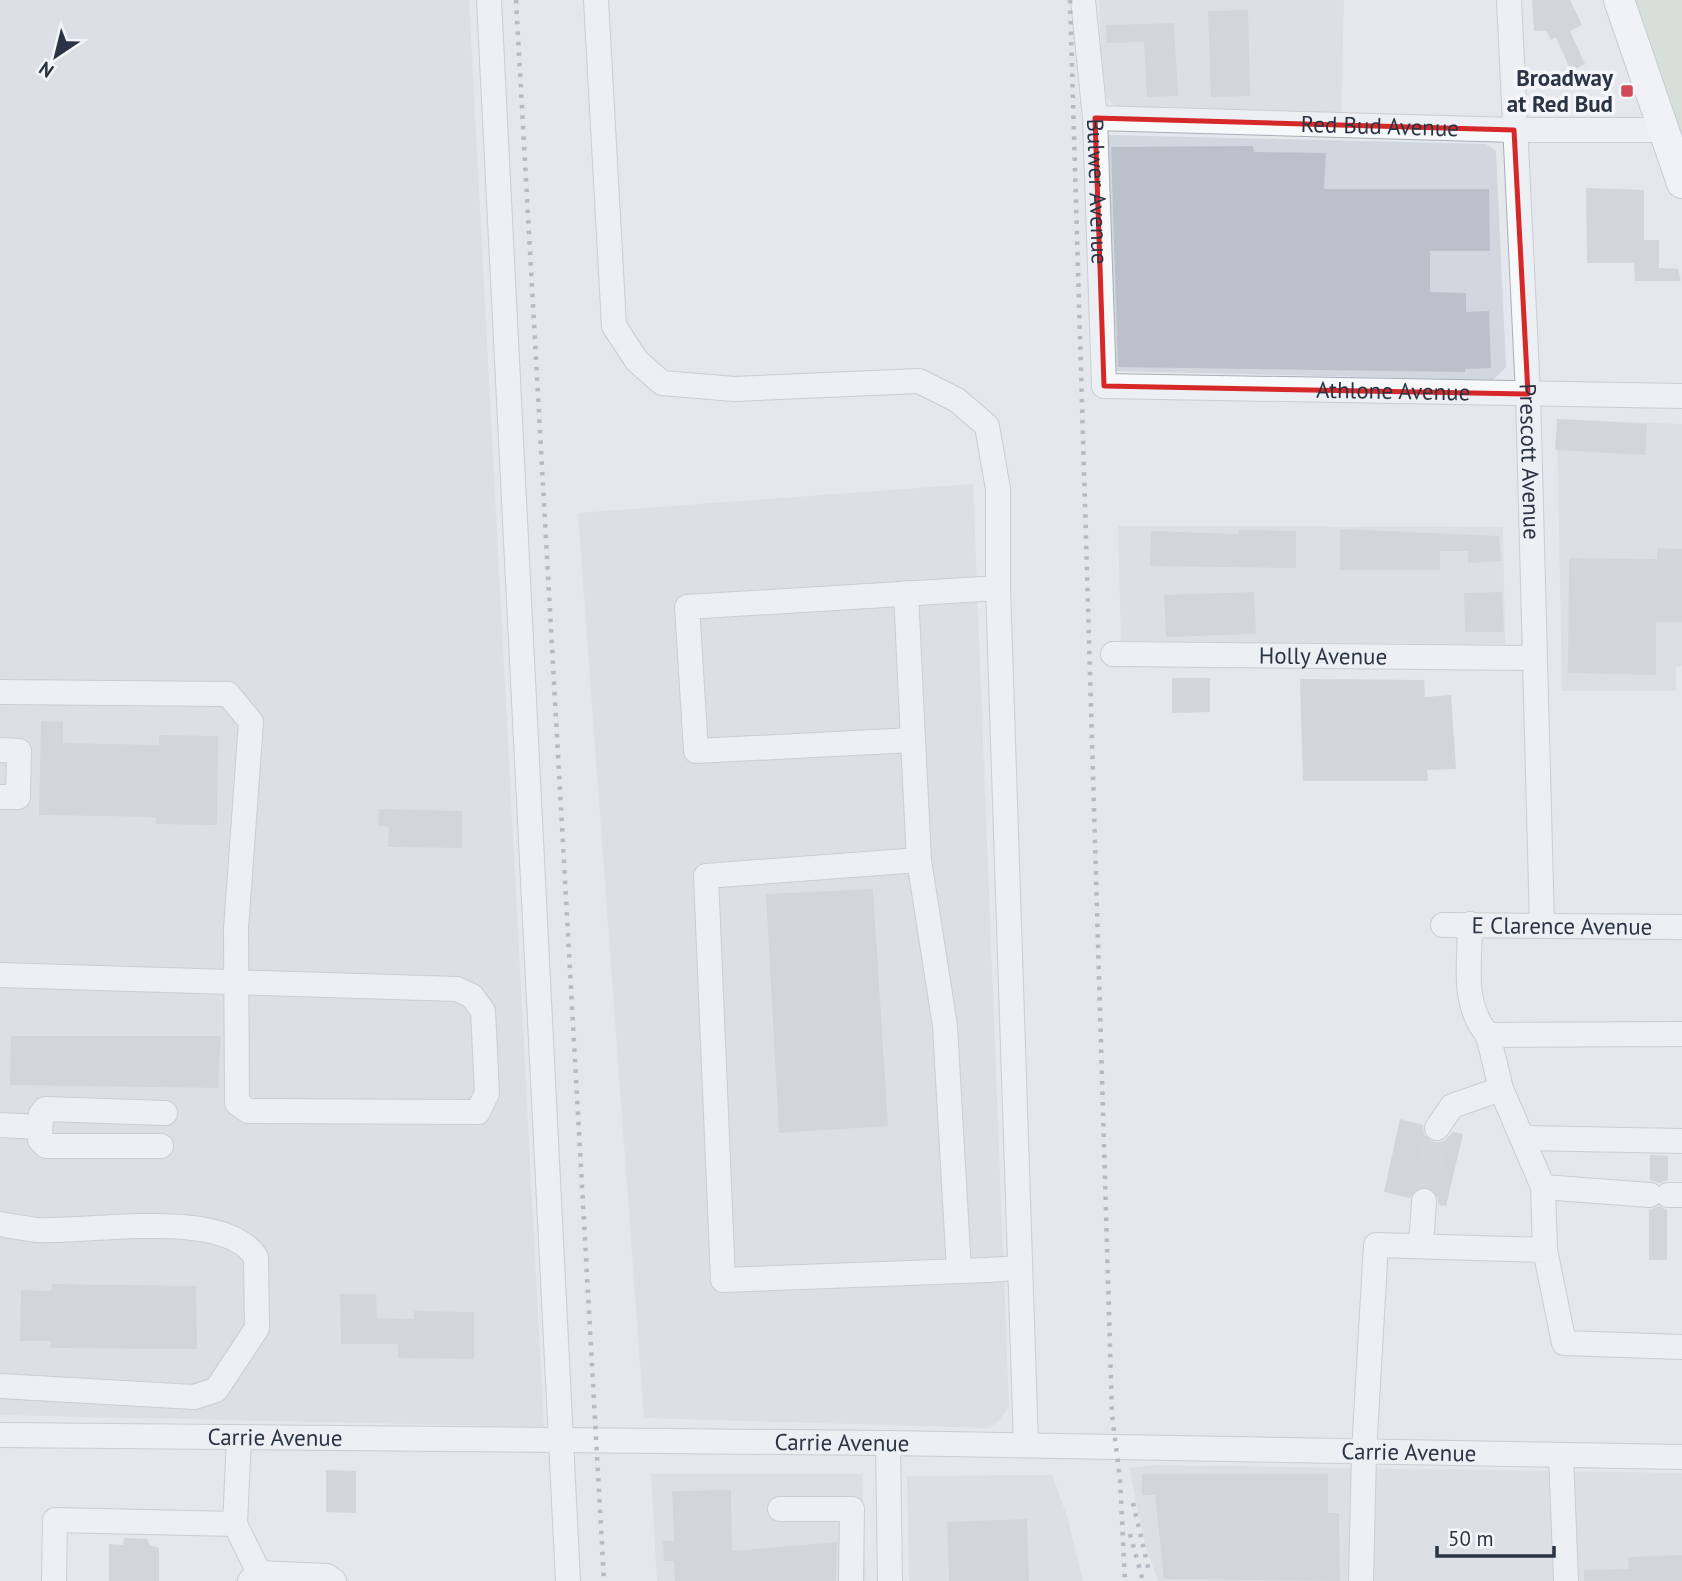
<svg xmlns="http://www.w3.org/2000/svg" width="1682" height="1581" viewBox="0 0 1682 1581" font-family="'PT Sans',sans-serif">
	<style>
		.built { fill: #d2d6de }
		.green { fill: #c9d6c5 }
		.building { fill: #bbc0ca }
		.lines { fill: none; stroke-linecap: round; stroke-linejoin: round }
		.minor-tunnel { stroke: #bfc3cb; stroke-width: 24; stroke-dasharray: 24 12; stroke-linecap: butt }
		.minor-casing { stroke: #a9aeb7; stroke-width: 26 }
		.major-casing { stroke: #a3abb8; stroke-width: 32 }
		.minor { stroke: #f7f8fa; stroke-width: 24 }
		.major { stroke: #fff; stroke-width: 30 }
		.rail { stroke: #7d8696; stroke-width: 4.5; stroke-dasharray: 3.5 7; stroke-linecap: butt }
		.marked { fill: none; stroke: #d62828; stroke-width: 5; stroke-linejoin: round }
		.poi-dot { fill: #d1495b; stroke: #f4f6f9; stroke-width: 2.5 }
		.labels { text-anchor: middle; stroke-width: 7; stroke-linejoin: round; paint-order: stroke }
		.poi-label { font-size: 23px; font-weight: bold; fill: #2b3445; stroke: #f4f6f9; text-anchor: end }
		.street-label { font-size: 23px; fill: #2b3445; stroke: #f4f6f9 }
	</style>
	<rect width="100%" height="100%" fill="#e4e7ec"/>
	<!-- built -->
	<path class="built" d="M0,0H469L544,1427L0,1415Z
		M1099,0H1344L1341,113L1125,110L1115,106L1103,94Z
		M1108,135L1486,144L1496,151L1506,367L1493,380L1111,371Z
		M1557,419L1682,424V666L1676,667V691H1562Z
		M973,484L1009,1406L999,1421L989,1428L644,1418L578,513Z
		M1118,526L1503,527L1505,644L1121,641Z
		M1160,1465L1682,1473V1581H1158L1145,1544L1129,1468Z
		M651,1474H862L866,1581H657Z
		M1052,1475L1067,1516L1083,1581H909L907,1476Z"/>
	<!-- green -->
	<path class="green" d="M1635,0H1682V138L1678,126Z"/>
	<!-- building -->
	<path class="building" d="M1532,0H1570L1582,25L1570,31L1585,64L1571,71L1556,37L1551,40L1546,31H1534Z
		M1248,10L1250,96L1211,97L1208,11Z
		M1174,23L1178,96L1147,97L1144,42L1107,43L1106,25Z
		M1253,146L1254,152L1326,153L1324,189H1489L1490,251H1430V292L1466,293V312L1489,311L1491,368L1465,369V372L1118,367L1111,147Z
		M1586,188L1644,190V240H1659V268L1678,269L1681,281H1635L1634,263H1587Z
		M1557,419L1647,424L1645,455L1555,450Z
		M1340,529L1499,536L1501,561L1468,563V551H1440V570H1340Z
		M1238,530L1296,531V568L1150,566L1151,531L1238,534Z
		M1657,548L1682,549V622H1656V675L1568,673L1569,558L1657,559Z
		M1254,592L1256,634L1166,637L1164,595Z
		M1502,592L1504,632H1465L1464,593Z
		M1172,678H1210V712L1172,713Z
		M1300,679L1424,680L1425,697L1451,695L1456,769L1427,770L1428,781H1303Z
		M41,721L63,722V743L159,745V735L218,736L217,825L156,824V817L39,815Z
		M379,809L462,811V848L388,847L389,827L378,826Z
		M873,889L888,1126L779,1133L766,894Z
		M11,1036H221L218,1088L10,1085Z
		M1400,1119L1423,1125L1424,1135L1435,1143L1444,1141L1453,1132L1463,1134L1446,1206L1439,1205L1437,1194L1426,1186L1417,1188L1410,1198L1384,1192Z
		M1650,1155L1668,1156V1180L1659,1183L1650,1180Z
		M1659,1206L1667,1210V1260H1649V1210Z
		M52,1284L196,1286L197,1349L50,1348L51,1341H20L21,1290L51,1291Z
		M340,1294H376L377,1318L414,1319V1311L474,1312V1359L398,1358V1344H341Z
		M326,1470L356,1471V1513L326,1512Z
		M1142,1474H1328V1513H1339L1340,1581L1164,1579L1155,1495H1142Z
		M731,1490L732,1551L837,1542L836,1581H675L674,1561H664L663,1541H674L672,1491Z
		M1027,1519L1029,1581H949L947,1522Z
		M124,1538L147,1539L150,1545L159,1548V1581H109V1544L123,1545Z
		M1682,1555V1581H1584V1570L1629,1569L1628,1557Z"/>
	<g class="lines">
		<!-- minor-tunnel -->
		<path class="minor-tunnel" d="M1424,1201L1437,1128"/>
		<defs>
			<g id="minor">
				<path d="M489,0L568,1581"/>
				<path d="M596,0L614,326L637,361L662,383L734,389L919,381L957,400L987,426L998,489V588L1026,1445"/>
				<path id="s1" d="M1083,0L1095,118L1104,386L1682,396"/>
				<path id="s2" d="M1509,0L1528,394L1542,925"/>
				<path id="s3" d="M1095,118L1514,130H1664"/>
				<path d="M906,593L913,740"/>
				<path id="s4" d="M1113,654L1534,658"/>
				<path d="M0,692L228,694L251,722L236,929L237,1103L248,1111L478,1112L487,1093L483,1011L472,996L457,989L0,975"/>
				<path d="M0,750L19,751L18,797H0"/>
				<path d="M919,860L913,740L696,751L687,607L998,588"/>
				<path d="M1470,924C1470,963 1461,1004 1488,1035L1682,1034"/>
				<path id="s5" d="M1443,925L1682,927"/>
				<path d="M1488,1035L1501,1089L1543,1187L1545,1250"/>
				<path d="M0,1125L40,1127"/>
				<path d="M1437,1128L1452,1106L1501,1089"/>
				<path d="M1523,1138L1682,1141"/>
				<path d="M161,1146H46L40,1140L41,1114L45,1109L165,1113"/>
				<path d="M1543,1187L1650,1195"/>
				<path d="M1668,1195H1682"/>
				<path d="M0,1224C12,1226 25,1229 38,1230C91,1233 223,1207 256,1257L257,1328L216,1390L194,1397L0,1386"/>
				<path d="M1421,1246L1424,1201"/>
				<path d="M959,1271L945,1026L919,860L706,876L723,1280L988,1270L1019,1268"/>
				<path id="s6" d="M0,1435L888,1443L1682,1457"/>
				<path d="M888,1443L890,1581"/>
				<path d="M1561,1455L1566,1581"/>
				<path d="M780,1509H852L851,1581"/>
				<path d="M235,1524L259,1573L250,1581"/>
				<path d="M54,1581L55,1520L235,1524L239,1438"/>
				<path d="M259,1581V1573L327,1576L334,1581"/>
				<path d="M1361,1581L1364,1452L1376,1245L1545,1250L1564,1343L1682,1347"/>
			</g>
			<path id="major" d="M1619,0L1682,183"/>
		</defs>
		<!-- minor casing -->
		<use href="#minor" class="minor-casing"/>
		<!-- major casing -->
		<use href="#major" class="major-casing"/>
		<!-- minor -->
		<use href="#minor" class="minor"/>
		<!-- major -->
		<use href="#major" class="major"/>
		<!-- rail -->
		<path class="rail" d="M516,0L604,1581
			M1070,0L1112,1415L1120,1479L1125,1581
			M1133,1503L1149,1571
			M1130,1534L1143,1581"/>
	</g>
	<!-- marked area -->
	<path d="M0 0H1682V1581H0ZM1095,118L1514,130L1528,394L1104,386Z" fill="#e4e7ec" fill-opacity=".55" fill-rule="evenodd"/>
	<path class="marked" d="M1095,118L1514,130L1528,394L1104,386Z"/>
	<!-- markers -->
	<rect class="poi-dot" x="1620" y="84" width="14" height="14" rx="3.5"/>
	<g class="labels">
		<!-- poi labels -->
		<g class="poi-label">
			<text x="1613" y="86">Broadway<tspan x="1613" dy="26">at Red Bud</tspan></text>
		</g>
		<!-- street labels -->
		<g class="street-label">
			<text dy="8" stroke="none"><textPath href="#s3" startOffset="285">Red Bud Avenue</textPath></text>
			<text dy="8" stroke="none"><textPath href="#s1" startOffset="192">Bulwer Avenue</textPath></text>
			<text dy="8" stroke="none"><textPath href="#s1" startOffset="676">Athlone Avenue</textPath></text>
			<text dy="8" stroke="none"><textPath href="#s2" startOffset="462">Prescott Avenue</textPath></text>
			<text dy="8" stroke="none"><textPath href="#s4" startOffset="210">Holly Avenue</textPath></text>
			<text dy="8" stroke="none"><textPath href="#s5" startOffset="119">E Clarence Avenue</textPath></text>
			<text dy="8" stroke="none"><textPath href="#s6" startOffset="275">Carrie Avenue</textPath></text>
			<text dy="8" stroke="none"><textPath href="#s6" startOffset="842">Carrie Avenue</textPath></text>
			<text dy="8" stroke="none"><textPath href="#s6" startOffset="1409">Carrie Avenue</textPath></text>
		</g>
	</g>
	<!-- north arrow -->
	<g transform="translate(56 56) rotate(215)" stroke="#f4f6f9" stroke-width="5" paint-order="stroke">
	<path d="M0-5L12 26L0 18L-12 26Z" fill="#2b3445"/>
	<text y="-10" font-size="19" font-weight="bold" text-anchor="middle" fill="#2b3445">N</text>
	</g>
	<!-- scale -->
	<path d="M1437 1546v10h117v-10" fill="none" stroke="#2b3445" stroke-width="3.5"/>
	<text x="1448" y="1546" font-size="21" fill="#2b3445" stroke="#f4f6f9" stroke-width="5" paint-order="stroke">50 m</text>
</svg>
